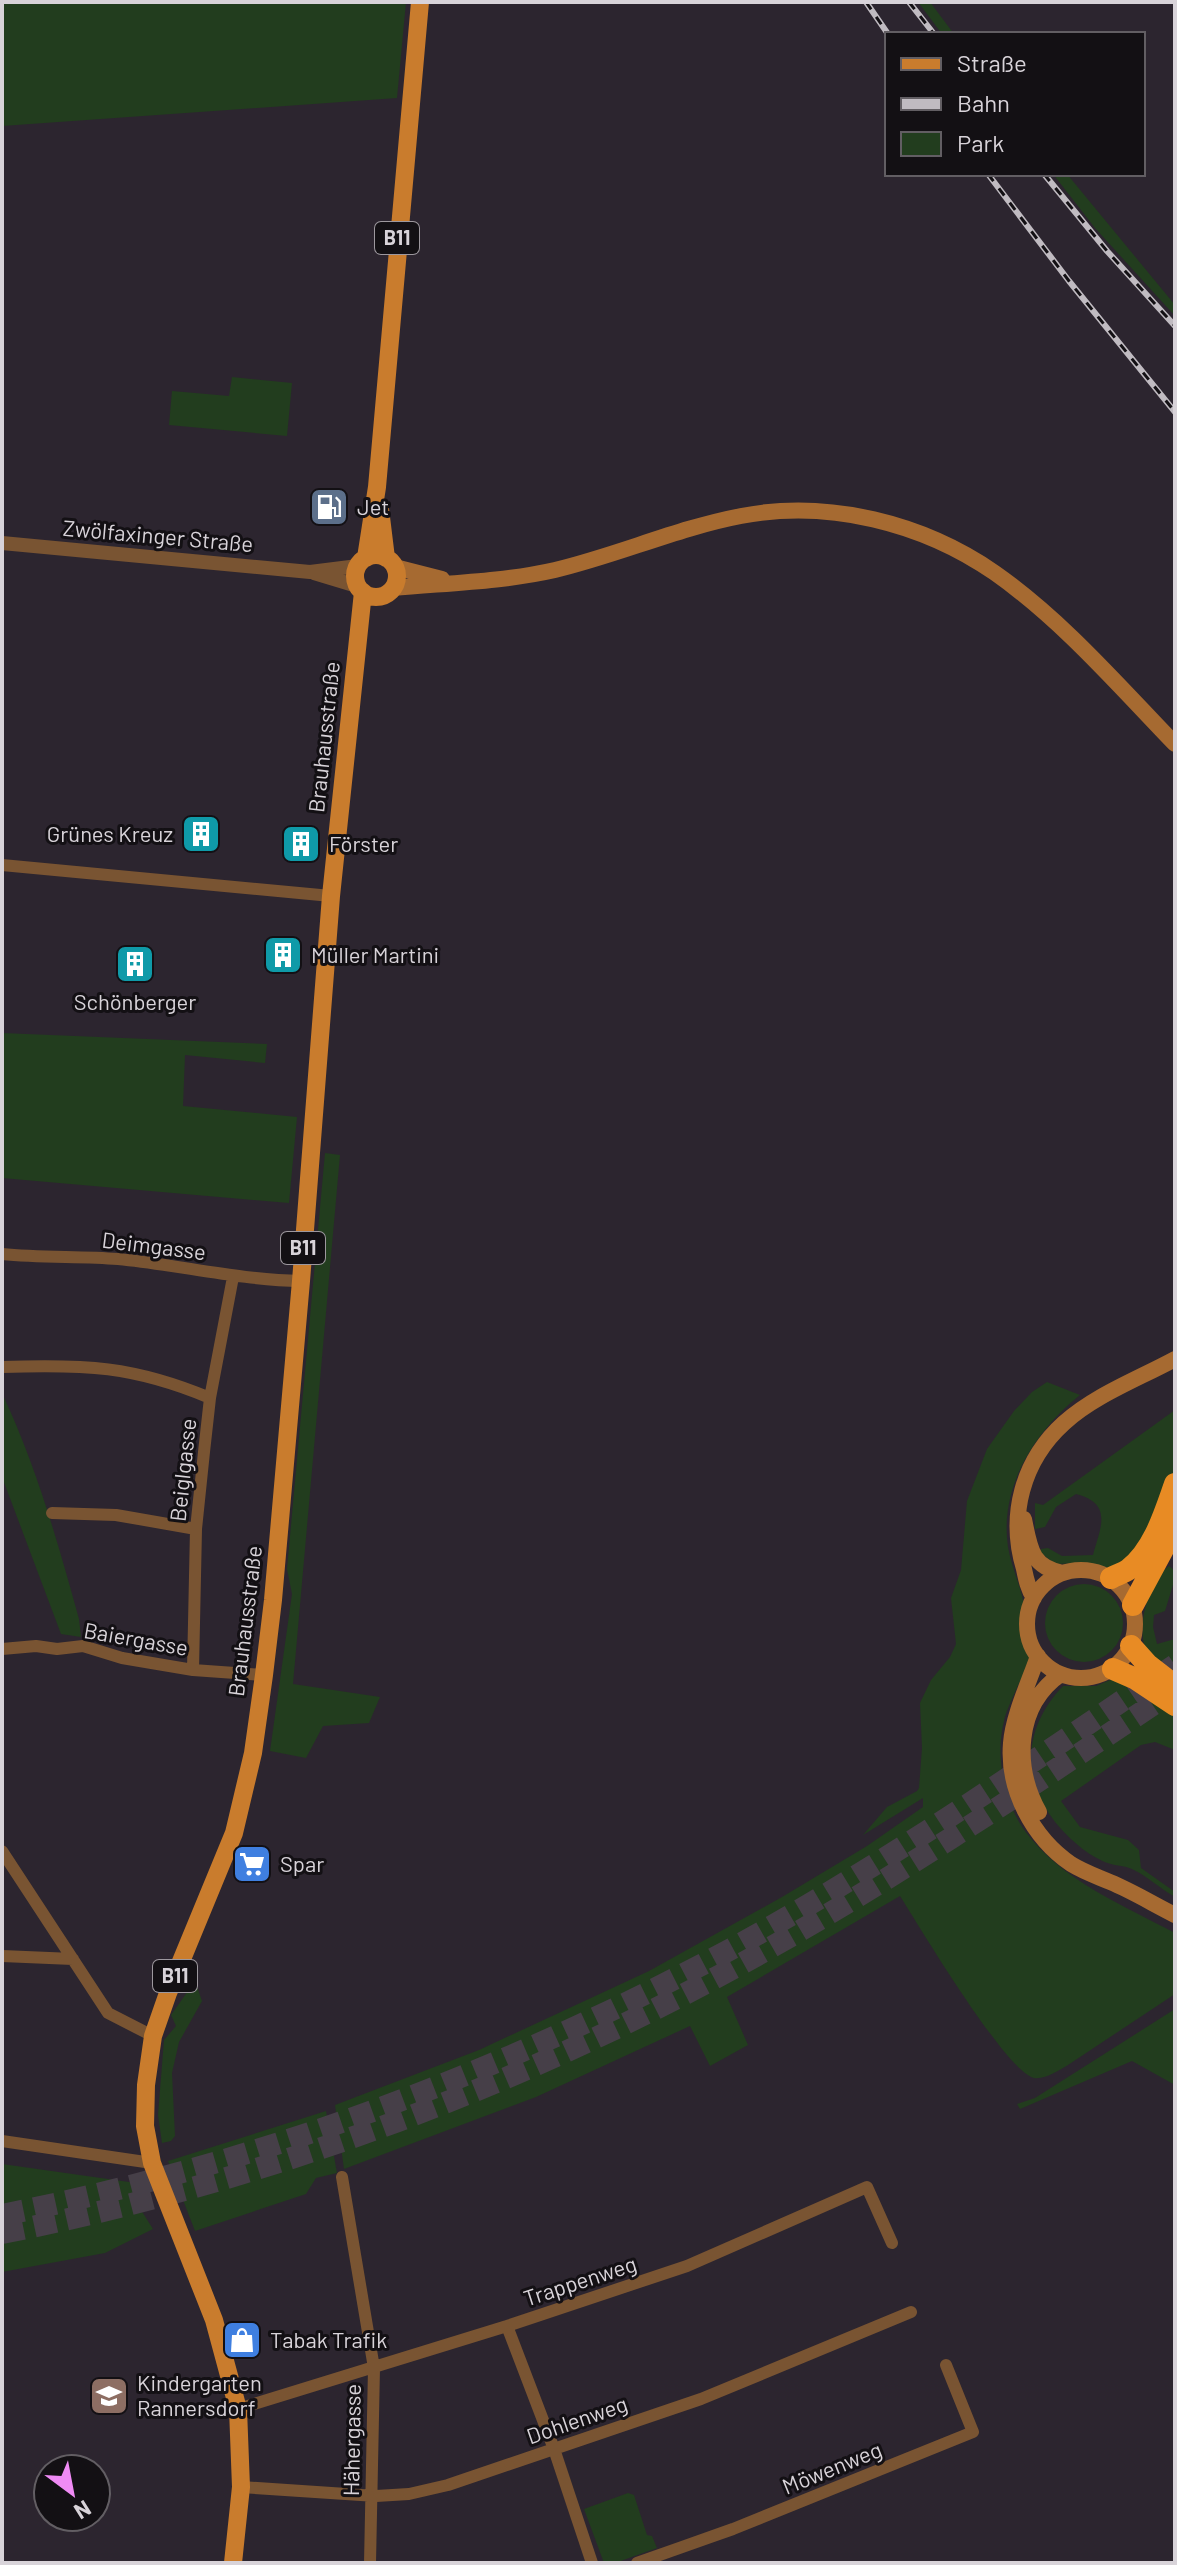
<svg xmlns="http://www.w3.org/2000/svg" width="1177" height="2565" viewBox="0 0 1177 2565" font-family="Barlow,sans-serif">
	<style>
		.green { fill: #223d1e }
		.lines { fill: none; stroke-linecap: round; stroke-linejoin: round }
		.motorway-tunnel { stroke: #463f48; stroke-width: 22; stroke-dasharray: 22 11; stroke-linecap: butt }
		.minor { stroke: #795432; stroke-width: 12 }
		.tertiary { stroke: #795432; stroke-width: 14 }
		.secondary { stroke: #a66a31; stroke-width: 16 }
		.primary { stroke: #c97c2d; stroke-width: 18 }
		.motorway { stroke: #e88b24; stroke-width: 22 }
		.rail-casing { stroke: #c0bbc1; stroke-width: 6 }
		.rail { stroke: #131014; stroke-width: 3; stroke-dasharray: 9; stroke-linecap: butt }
		.labels { text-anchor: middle; stroke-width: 6; stroke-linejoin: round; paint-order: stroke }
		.shield { fill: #131014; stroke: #9d989e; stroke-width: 2 }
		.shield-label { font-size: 20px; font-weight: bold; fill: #d8d3d9 }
		.poi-label { font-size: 22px; fill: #d8d3d9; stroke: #131014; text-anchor: start }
		.street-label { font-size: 22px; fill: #d8d3d9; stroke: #131014 }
	</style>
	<rect width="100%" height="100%" fill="#2c252f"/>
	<!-- green -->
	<path class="green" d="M2,2H406L397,98L2,126Z
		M918,2H930L954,34H942Z
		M1053,174H1067L1175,305V316L1095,228Z
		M232,377L292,383L287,436L169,425L172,391L229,396Z
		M2,1033L267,1044L265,1063L185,1055L183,1106L297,1117L289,1203L2,1178Z
		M325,1153L340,1155L293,1684L380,1697L369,1723L323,1726L306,1758L270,1751L292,1594L287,1569Z
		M1047,1382L1080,1395C1035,1431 999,1487 1008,1547C1011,1565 1019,1582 1023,1600C1026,1609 1020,1619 1021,1630C1023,1638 1028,1645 1029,1653C1031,1664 1019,1682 1015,1692C1011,1702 1006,1711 1004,1721C995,1756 1004,1802 1025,1831C1062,1881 1123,1905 1175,1933V1994L1068,2065C1059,2070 1045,2080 1034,2078C1007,2073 919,1926 900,1896L727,1997L748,2045L710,2066L690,2026L536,2097L344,2169L335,2105L479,2050L649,1971L782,1897L867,1846L923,1807V1798L863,1835L887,1807L917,1791L919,1788L922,1748L920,1703L931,1680L950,1657L956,1644L951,1598L961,1570L967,1501L987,1449L1014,1411L1032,1392Z
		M2,1393C36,1465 58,1543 79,1619L81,1637L61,1634L2,1477Z
		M1175,1410V1472L1153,1531L1136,1555L1111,1568L1083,1563L1055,1564L1041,1553V1549L1048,1548L1062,1556L1093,1555C1100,1528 1114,1504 1076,1494L1056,1507L1045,1527L1035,1529V1503L1043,1505Z
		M1169,1566L1174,1570L1173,1585L1165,1611L1154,1615L1153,1627L1157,1644L1175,1639V1677C1166,1668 1148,1655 1144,1644C1138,1621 1150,1579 1169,1566Z
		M1045 1623a39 39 0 1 1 78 0a39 39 0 1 1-78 0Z
		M1115,1678L1175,1713V1750L1155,1742L1141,1745L1061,1801L1080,1827L1128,1840L1139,1850L1141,1868L1175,1892V1897C1161,1889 1148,1877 1134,1870C1127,1866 1118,1866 1111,1864C1100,1861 1087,1853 1079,1846C1025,1802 1013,1738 1063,1686H1096Z
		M195,1981L202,2001L179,2042L172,2073L175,2136L171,2141L162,2143L158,2115L164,2040L176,2026L171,2015Z
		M1175,2009V2085L1132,2061L1020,2109L1017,2104L1035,2098Z
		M326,2111L337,2173L316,2178L306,2194L195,2231L168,2161Z
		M2,2164L136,2183L139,2189L141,2210L153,2229L105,2253L2,2272Z
		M628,2493L634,2495L647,2535L652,2536L657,2548L615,2563H604L584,2509Z"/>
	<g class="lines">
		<!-- motorway-tunnel -->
		<path class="motorway-tunnel" d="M2,2215C258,2164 503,2073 733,1948C886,1864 1030,1763 1175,1665
			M2,2233C262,2182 511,2090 743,1963C892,1881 1034,1784 1175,1690"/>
		<!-- minor -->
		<path class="minor" d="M2,865L331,896
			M2,1254C41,1258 80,1256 118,1259C180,1265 239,1280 301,1281
			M2,1367C84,1364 134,1366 210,1398
			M52,1513L116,1515L196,1529
			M2,1649L36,1646L57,1649L83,1646L122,1658L193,1670L264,1675
			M193,1670L196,1529L204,1452L210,1398L233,1277
			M2,1851L108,2013L153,2036
			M2,1956L73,1959
			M2,2141L152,2163
			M342,2177L374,2368L370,2563
			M507,2326L554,2449L592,2563
			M238,2409L507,2326L687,2266L867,2187L892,2243
			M241,2487L376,2496L409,2494L448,2485L701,2399L911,2312
			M637,2563L733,2529L973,2432L946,2365"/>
		<!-- tertiary -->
		<path class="tertiary" d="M2,543L310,572L358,566
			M314,573L357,586"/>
		<!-- secondary -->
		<path class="secondary" d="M395,567L442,579
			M393,588C447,583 502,582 555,570C618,555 678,528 741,516C828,499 923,523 995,573C1062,620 1118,685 1175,744
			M1024,1519C1030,1548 1031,1567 1063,1573
			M1027 1624a54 54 0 1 1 108 0a54 54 0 1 1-108 0Z
			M1034,1598C1028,1589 1026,1579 1024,1569C1008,1516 1022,1461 1064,1423C1095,1395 1138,1379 1175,1359
			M1038,1656C1029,1682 1013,1716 1011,1743C1007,1790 1033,1838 1071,1864C1084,1872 1096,1876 1110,1882C1132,1891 1153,1904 1175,1915
			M1039,1812C1014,1767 1015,1706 1061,1674"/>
		<!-- primary -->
		<path class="primary" d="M380,509L386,558
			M355 576a21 21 0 1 1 42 0a21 21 0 1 1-42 0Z
			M366,558L377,487L420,2
			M233,2563L241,2487L238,2409L214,2320L152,2163L145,2126L146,2085L153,2036L168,1993L234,1833L253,1753L264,1675L273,1600L301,1281L331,896L363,592"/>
		<!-- motorway -->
		<path class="motorway" d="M1111,1578C1116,1575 1124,1573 1129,1569C1154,1550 1165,1512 1175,1484
			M1133,1605L1175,1527
			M1131,1646L1148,1665L1175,1686
			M1113,1669L1136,1679L1175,1705"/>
		<defs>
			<path id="rail" d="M866,2L888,34
				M909,2L934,34
				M988,174L1069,281L1175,412
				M1044,174L1107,251L1175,326"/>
		</defs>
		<!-- rail casing -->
		<use href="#rail" class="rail-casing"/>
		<!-- rail -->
		<use href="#rail" class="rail"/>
	</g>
	<!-- icons -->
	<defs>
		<symbol id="fuel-square" viewBox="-11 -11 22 22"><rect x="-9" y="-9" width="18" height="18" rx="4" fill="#5c6f8a" stroke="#131014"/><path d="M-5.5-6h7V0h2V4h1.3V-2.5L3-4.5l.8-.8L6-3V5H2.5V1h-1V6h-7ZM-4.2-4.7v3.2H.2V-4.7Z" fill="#fff"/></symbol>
		<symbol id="building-square" viewBox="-11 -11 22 22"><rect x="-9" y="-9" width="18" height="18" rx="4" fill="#0f9aa8" stroke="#131014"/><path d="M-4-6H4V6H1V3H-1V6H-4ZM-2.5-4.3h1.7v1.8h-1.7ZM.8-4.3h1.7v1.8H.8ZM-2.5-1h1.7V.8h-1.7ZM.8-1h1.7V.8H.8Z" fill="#fff"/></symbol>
		<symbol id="supermarket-square" viewBox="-11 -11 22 22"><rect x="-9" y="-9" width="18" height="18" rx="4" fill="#3f7fe0" stroke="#131014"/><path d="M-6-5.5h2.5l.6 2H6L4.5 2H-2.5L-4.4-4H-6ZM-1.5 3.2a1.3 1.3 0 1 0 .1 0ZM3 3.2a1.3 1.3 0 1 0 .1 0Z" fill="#fff"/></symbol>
		<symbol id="shop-square" viewBox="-11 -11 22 22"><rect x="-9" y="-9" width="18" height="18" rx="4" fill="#3f7fe0" stroke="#131014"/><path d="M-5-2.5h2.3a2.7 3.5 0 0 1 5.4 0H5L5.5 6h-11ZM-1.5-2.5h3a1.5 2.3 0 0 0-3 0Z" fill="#fff"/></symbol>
		<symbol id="school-square" viewBox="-11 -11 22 22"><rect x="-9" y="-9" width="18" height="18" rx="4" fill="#8d6e63" stroke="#131014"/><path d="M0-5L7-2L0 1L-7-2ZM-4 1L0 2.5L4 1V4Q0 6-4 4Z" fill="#fff"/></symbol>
	</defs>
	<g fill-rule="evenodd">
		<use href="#fuel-square" x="307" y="485" width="44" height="44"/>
		<use href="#building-square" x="179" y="812" width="44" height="44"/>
		<use href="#building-square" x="279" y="822" width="44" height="44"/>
		<use href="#building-square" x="261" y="933" width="44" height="44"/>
		<use href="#building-square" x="113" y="942" width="44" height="44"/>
		<use href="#supermarket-square" x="230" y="1842" width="44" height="44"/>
		<use href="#shop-square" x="220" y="2318" width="44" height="44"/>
		<use href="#school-square" x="87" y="2374" width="44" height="44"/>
	</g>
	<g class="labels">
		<!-- shield labels -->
		<g class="shield">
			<rect x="375" y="222" width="44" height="32" rx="6"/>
			<rect x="281" y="1232" width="44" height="32" rx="6"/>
			<rect x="153" y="1960" width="44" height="32" rx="6"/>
		</g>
		<g class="shield-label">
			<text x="397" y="245">B11</text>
			<text x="303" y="1255">B11</text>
			<text x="175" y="1983">B11</text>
		</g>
		<!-- poi labels -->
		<g class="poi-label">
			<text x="357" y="515">Jet</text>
			<text x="173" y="842" text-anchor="end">Grünes Kreuz</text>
			<text x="329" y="852">Förster</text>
			<text x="311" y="963">Müller Martini</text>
			<text x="135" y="1010" text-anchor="middle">Schönberger</text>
			<text x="280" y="1872">Spar</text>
			<text x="270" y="2348">Tabak Trafik</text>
			<text x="137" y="2391">Kindergarten<tspan x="137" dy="25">Rannersdorf</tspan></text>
		</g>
		<!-- street labels -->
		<g class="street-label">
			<text transform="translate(158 536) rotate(5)" y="8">Zwölfaxinger Straße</text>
			<text transform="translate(324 737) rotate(-84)" y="8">Brauhausstraße</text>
			<text transform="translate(154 1246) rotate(7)" y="8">Deimgasse</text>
			<text transform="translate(183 1470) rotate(-84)" y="8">Beiglgasse</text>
			<text transform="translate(245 1621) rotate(-83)" y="8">Brauhausstraße</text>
			<text transform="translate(136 1639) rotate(10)" y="8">Baiergasse</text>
			<text transform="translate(580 2281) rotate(-18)" y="8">Trappenweg</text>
			<text transform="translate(577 2420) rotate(-19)" y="8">Dohlenweg</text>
			<text transform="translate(352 2440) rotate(-89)" y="8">Hähergasse</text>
			<text transform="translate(832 2468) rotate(-22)" y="8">Möwenweg</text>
		</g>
	</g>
	<!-- border -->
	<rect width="1177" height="2565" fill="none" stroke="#d8d3d9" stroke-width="8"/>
	<!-- legend -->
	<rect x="885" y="32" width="260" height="144" fill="#131014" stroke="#625e63" stroke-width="2"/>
	<rect x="901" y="58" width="40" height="12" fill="#c97c2d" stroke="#625e63" stroke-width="2"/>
	<text x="957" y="72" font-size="24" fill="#d8d3d9">Straße</text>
	<rect x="901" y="98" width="40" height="12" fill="#c0bbc1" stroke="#625e63" stroke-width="2"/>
	<text x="957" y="112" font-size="24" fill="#d8d3d9">Bahn</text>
	<rect x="901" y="132" width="40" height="24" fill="#223d1e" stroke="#625e63" stroke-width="2"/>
	<text x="957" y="152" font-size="24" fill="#d8d3d9">Park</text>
	<!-- north arrow -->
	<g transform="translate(72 2493) rotate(148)"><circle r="38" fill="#131014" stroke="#625e63" stroke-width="2"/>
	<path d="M0-6L14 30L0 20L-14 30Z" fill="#f08bf5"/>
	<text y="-12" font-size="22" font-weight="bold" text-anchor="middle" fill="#d8d3d9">N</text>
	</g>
</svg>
